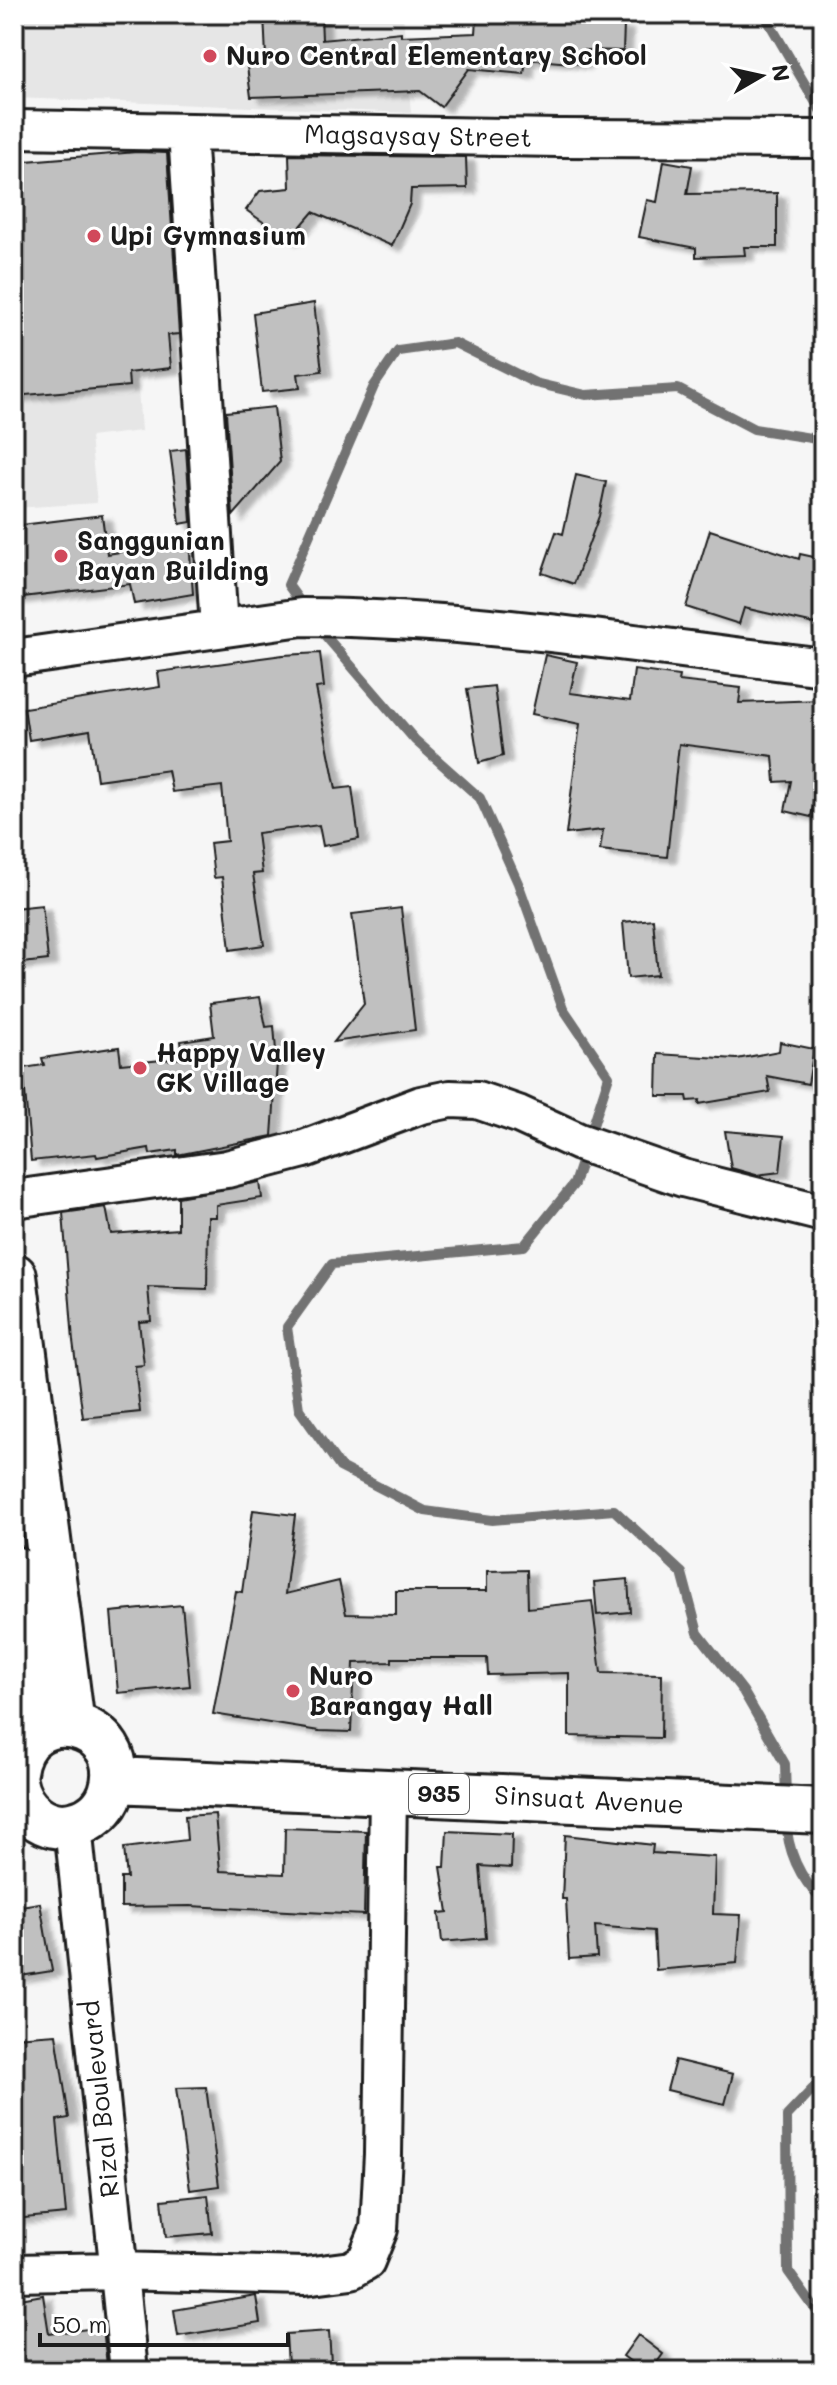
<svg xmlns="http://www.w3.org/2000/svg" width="837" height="2385" viewBox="0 0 837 2385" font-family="Mali,sans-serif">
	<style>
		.built { fill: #e6e6e6 }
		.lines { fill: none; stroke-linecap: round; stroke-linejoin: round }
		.stream { stroke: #727272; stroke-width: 10 }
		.building { fill: #c0c0c0; stroke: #1c1c1c; stroke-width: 2; filter: url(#shadow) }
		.minor-casing { stroke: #1c1c1c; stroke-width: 42 }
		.secondary-casing { stroke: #1c1c1c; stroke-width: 50 }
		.primary-casing { stroke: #1c1c1c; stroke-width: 50 }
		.minor { stroke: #fff; stroke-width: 36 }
		.secondary { stroke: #fff; stroke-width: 44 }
		.primary { stroke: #fff; stroke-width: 44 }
		.poi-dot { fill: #d1495b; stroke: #fff; stroke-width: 3 }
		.labels { text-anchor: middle; stroke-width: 6; stroke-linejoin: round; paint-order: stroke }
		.shield { fill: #fff; stroke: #606060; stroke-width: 2 }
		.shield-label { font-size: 24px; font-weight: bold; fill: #1c1c1c }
		.poi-label { font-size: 26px; font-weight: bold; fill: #1c1c1c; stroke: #fff; text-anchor: start }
		.street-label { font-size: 26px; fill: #1c1c1c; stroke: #fff }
	</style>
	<defs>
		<filter id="shadow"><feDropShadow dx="9" dy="5" stdDeviation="2" flood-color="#0004"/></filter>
	</defs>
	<rect width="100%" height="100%" fill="#f6f6f6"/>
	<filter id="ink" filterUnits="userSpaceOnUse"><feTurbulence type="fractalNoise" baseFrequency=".0125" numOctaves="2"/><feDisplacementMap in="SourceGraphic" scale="16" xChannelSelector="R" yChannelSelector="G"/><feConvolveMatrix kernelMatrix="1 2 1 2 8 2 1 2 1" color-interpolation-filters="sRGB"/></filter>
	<g filter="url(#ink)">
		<!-- built -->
		<path class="built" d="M14,14H403L411,113L14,98Z
			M133,319L141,431L90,437L97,503L14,508V327Z"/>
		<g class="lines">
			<!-- stream -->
			<path class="stream" d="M764,14L823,115
				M306,610L288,585L374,386L398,351L455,343L535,383L586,395L678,389L754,429L823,440
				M317,626L415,740L480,798L518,883L563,1008L609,1076L574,1184L524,1246L332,1264L287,1327L299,1409L340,1467L425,1511L492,1520L614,1510L682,1573L698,1633L743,1691L785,1764L786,1798
				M786,1818C787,1850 800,1879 823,1901
				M823,2078L787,2116L788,2271L823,2320"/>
		</g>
		<!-- building -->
		<path class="building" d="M264,14H321L322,40L401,32V36L476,33L477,19L511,22V14H586L585,23L624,25L623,51L583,50L582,64L526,59L524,74L469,69L441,107L420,91L251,97L246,59L266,57Z
			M137,152L167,153L179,334L168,335L171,368L128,373L129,386L14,396V162Z
			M289,155L466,157L467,188L411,189L410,204L392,246L313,212L289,240L246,210L260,191L290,188Z
			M664,161L692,166L687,194L777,193V247H744L745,255L696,257V248L639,237L647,200L657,202Z
			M314,303L322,371L298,374L300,388L262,392L253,313Z
			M274,407L280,462L233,516L226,412Z
			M186,449L191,522L180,524L170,451Z
			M576,475L606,482L599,516L574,584L542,573L556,532L563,534Z
			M102,515L107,554L189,541L193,594L134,604L130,584L14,598V526Z
			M710,530L799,559L800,554L823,559V626L744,608L739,624L686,607Z
			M320,653L324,687L316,688L336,789L352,787L359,839L323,846L319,825L257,833L262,873L253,874L264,945L230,950L222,877L214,878L210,843L227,841L222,786L172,792L168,770L97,780L90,730L29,740L24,708L160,687L158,672L283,655Z
			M545,655L577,662L570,693L630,701L634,670L679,676L678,681L741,688L739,703L820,700L822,757L811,817L785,811L791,781L775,782L773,756L679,744L667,857L600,850L603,830L566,834L580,724L532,714Z
			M494,686L503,756L479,763L467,689Z
			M42,905L48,960L14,964V908Z
			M401,908L415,1030L334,1042L364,1004L352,914Z
			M653,919L658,975L628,978L623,922Z
			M260,997L266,1027L274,1026L277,1063L272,1136L177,1155V1150L150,1154L149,1148L97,1157L96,1154L31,1161L23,1068L44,1065L42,1058L119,1047L121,1064L183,1058L181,1041L214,1036L210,1003Z
			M780,1042L814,1049L808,1084L767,1076L770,1092L699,1104L700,1100L688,1101L687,1096H657L658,1054L737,1059L779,1051Z
			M725,1131L784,1136L780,1172L756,1175L731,1168Z
			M260,1182L262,1198L216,1205V1217H208L207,1289L148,1287L151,1321L139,1322L144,1365L135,1366L140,1412L83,1418L73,1341L63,1213L106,1207L111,1234L178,1229V1197Z
			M253,1510L295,1515L285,1594L339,1581L346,1614L396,1615V1591H487V1571L527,1570L528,1608L592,1601L601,1673L662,1674L661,1738L569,1736V1673L488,1675L487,1658H392V1662L354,1663L351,1732L319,1731L213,1714L236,1591L242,1592Z
			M628,1579L630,1612L597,1615L594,1582Z
			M182,1605L190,1686L118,1693L111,1612Z
			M215,1814L220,1871L284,1874L285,1828L366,1831L364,1915L190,1906L121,1907V1878H127L124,1848L187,1840L185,1816Z
			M447,1831L512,1834L511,1868L480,1866L486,1938L442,1942L439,1913L448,1912L441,1867H445Z
			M565,1835L653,1845L652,1853L715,1857L713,1914L741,1915L737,1963L656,1970L654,1931L595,1926L597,1957L569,1959L566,1899H562Z
			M40,1903L52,1971L14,1977V1907Z
			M56,2034L69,2118L57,2120L66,2214L14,2219V2037Z
			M675,2060L733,2074L725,2104L667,2090Z
			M206,2087L219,2186L190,2190L176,2088Z
			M208,2195L212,2233L166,2237L162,2200Z
			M43,2295L49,2334L103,2327L107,2366L14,2371V2300Z
			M256,2296L260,2323L178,2336L174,2310Z
			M329,2331L331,2363L288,2366L286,2334Z
			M638,2335L663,2354L651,2371H643L623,2356Z"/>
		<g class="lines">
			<defs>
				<path id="minor" d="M14,129L558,138L823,139
					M187,133L219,628
					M14,658L302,617C477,618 650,646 823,667
					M14,1199L227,1169L304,1149L421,1105L450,1099L477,1100L518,1114L579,1142L683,1178L823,1213
					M73,1826L129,2371
					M14,2273L117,2271L305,2276L351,2270L366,2261L379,2229L383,2154L388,1791"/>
				<path id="secondary" d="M14,1276L72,1725
					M14,1569L36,1732"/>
				<path id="primary" d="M14,1772C24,1694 134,1721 111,1792C106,1808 92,1820 76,1824C45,1833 19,1809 14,1781
					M114,1780L823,1811"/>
			</defs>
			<!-- minor casing -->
			<use href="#minor" class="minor-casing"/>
			<!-- secondary casing -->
			<use href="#secondary" class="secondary-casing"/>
			<!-- primary casing -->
			<use href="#primary" class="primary-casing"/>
			<!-- minor -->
			<use href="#minor" class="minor"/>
			<!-- secondary -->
			<use href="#secondary" class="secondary"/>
			<!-- primary -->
			<use href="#primary" class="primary"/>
		</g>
	</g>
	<!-- markers -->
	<g class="poi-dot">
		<circle cx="210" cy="56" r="8"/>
		<circle cx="94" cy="236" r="8"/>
		<circle cx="61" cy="556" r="8"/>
		<circle cx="140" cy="1068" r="8"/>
		<circle cx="293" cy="1691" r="8"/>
	</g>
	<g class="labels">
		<!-- shield labels -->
		<rect class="shield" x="409" y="1774" width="60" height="40" rx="6"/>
		<g class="shield-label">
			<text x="439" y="1802">935</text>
		</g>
		<!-- poi labels -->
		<g class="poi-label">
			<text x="226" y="65">Nuro Central Elementary School</text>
			<text x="110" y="245">Upi Gymnasium</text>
			<text x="77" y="550">Sanggunian<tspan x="77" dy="30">Bayan Building</tspan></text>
			<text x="156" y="1062">Happy Valley<tspan x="156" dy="30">GK Village</tspan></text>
			<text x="309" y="1685">Nuro<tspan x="309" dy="30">Barangay Hall</tspan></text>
		</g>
		<!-- street labels -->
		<g class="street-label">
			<text transform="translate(418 136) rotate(1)" y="9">Magsaysay Street</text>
			<text transform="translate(589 1800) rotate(3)" y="9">Sinsuat Avenue</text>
			<text transform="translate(100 2099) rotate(-96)" y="9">Rizal Boulevard</text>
		</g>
	</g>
	<!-- margin -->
	<rect width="837" height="2385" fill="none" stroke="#fff" stroke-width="48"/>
	<rect x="24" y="24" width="789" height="2337" fill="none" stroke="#1c1c1c" stroke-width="3" filter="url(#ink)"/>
	<!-- north arrow -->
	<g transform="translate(761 76) rotate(81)" stroke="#ffffff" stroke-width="6" paint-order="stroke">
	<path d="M0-6L14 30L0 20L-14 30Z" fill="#1c1c1c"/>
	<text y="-12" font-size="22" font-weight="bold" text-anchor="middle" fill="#1c1c1c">N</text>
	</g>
	<!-- scale -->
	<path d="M40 2333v12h248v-12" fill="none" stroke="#1c1c1c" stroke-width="4"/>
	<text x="52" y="2333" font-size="24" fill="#1c1c1c" stroke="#ffffff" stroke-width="6" paint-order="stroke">50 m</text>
</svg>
